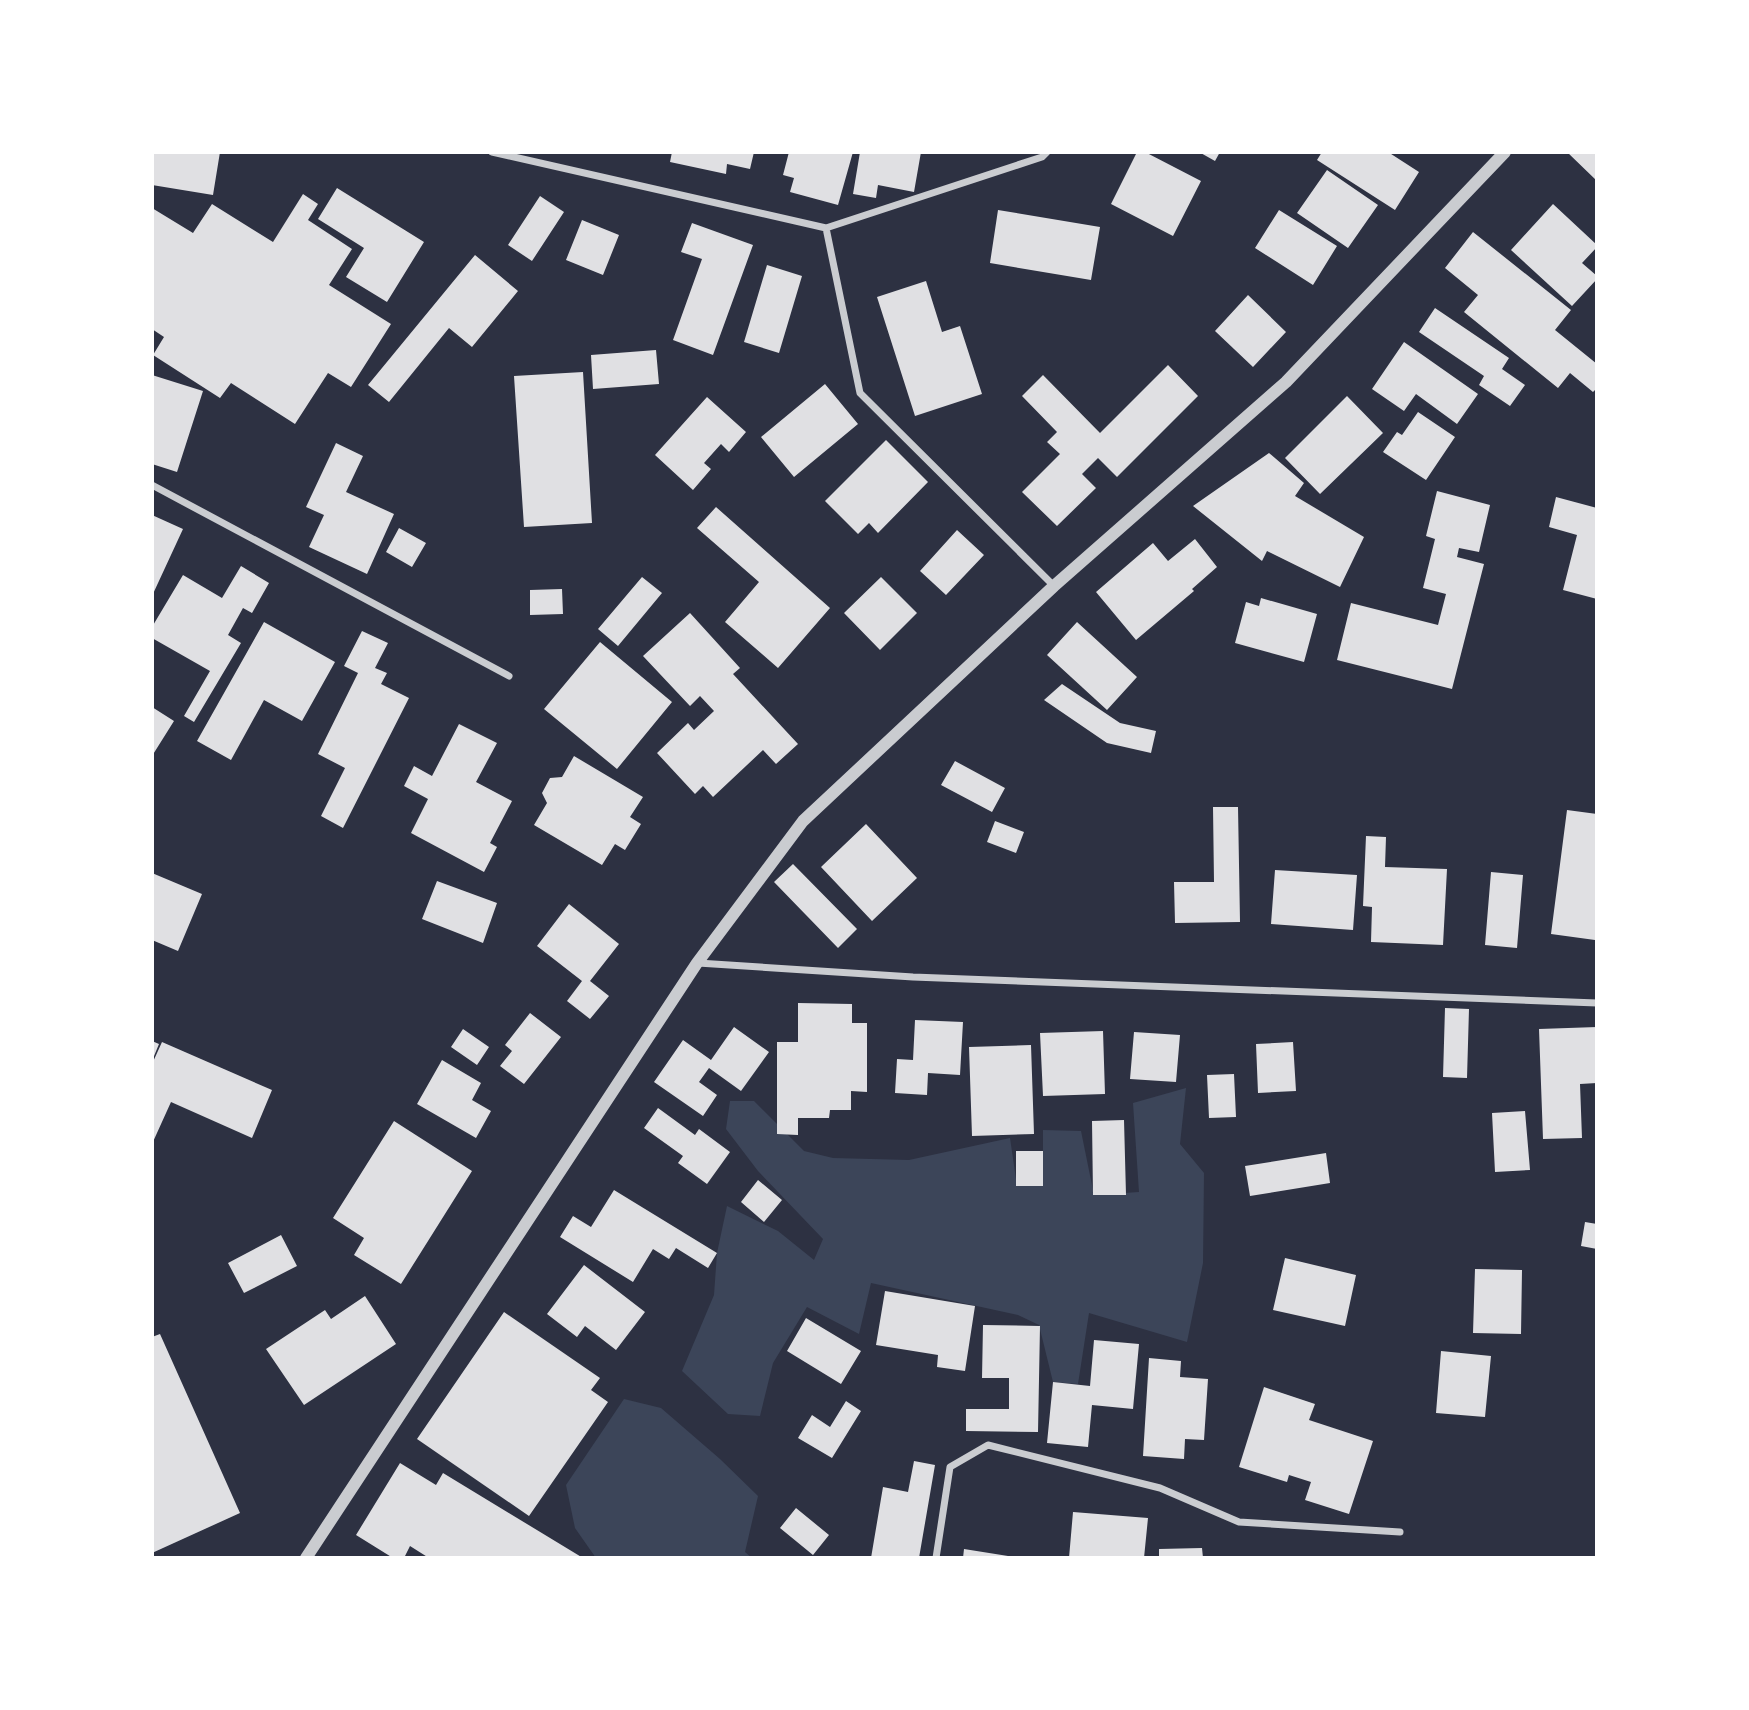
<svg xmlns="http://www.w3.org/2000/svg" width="1749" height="1710" viewBox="0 0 1749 1710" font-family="Barlow,sans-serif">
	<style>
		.green { fill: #3c4559 }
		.building { fill: #e0e0e3 }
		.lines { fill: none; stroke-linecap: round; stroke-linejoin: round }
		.minor { stroke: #caccd0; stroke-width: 7 }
		.tertiary { stroke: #caccd0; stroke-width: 12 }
	</style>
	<rect width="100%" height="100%" fill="#2d3142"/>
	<!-- green -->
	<path class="green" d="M1186,1088L1180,1144L1204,1173L1203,1263L1187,1342L1089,1313L1078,1384L1053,1382L1039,1325L1018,1315L871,1283L859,1334L807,1307L773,1363L760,1416L728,1414L682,1371L714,1295L717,1253L727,1206L778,1231L814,1260L823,1239L758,1171L726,1129L730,1101H754L804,1151L833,1158L909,1160L1010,1138L1017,1186H1043V1130L1081,1131L1094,1195L1139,1192L1133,1103Z
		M624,1399L661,1408L720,1459L758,1496L745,1552L752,1558H596L575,1528L566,1485Z"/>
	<!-- building -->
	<path class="building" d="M152,152H220L213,195L152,185Z
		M672,152H754L750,169L727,164L726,174L670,162Z
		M789,152H853L838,205L790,192L794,178L783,175Z
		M860,152H921L914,192L878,185L876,198L853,194Z
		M1137,152H1145L1201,181L1173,236L1111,204Z
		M1199,152H1220L1215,161Z
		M1322,152H1388L1419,172L1395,210L1317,160Z
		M1567,152H1597V181Z
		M1327,170L1378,205L1348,248L1297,213Z
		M337,188L424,242L387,302L346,277L364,248L318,219Z
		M303,194L318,204L308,220L352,249L329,285L391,324L351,387L328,373L295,424L231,383L220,398L153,355L164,337L152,329V208L193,233L212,204L273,242Z
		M540,196L564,212L532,261L508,245Z
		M1553,204L1597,245V247L1582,263L1597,276V279L1572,306L1511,250Z
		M998,210L1100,227L1091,280L990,263Z
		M1279,210L1337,246L1313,285L1255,248Z
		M582,220L619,235L603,275L566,260Z
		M692,223L753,245L713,355L673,340L702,259L681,252Z
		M1473,232L1571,310L1555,330L1597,364V388L1593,392L1570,373L1558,388L1464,312L1478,295L1445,268Z
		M475,255L518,291L472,347L449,328L389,402L368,385Z
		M767,265L802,276L779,353L744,342Z
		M926,281L942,332L960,326L982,394L915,416L877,297Z
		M1248,295L1286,332L1253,367L1215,331Z
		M1435,308L1509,358L1502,369L1525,385L1510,406L1479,385L1484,376L1419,332Z
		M1404,342L1478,394L1457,424L1416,394L1404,411L1372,389Z
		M656,350L659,384L593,389L591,355Z
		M1168,365L1198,396L1117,477L1098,458L1082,474L1096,488L1057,526L1022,492L1060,454L1047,442L1057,432L1022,396L1043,375L1100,433Z
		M583,372L592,523L524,527L514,376Z
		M152,375L203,391L177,472L152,464Z
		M825,384L858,424L794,477L761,437Z
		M1347,396L1383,433L1320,494L1285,458Z
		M707,397L746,432L729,452L721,444L704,463L711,469L693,490L655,455Z
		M1418,412L1455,437L1426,480L1383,452L1397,432L1402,435Z
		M886,440L928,482L878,533L869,523L858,534L825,501Z
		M336,443L363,456L346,492L394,514L367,574L309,547L324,515L306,507Z
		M1269,453L1304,483L1295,496L1364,537L1340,587L1267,551L1262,561L1193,506Z
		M1437,491L1490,505L1479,552L1459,548L1457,557L1484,564L1452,689L1337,660L1351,603L1438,625L1446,594L1423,588L1435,539L1426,536Z
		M1556,497L1597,508V599L1563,590L1577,535L1549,527Z
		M716,507L830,608L778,668L725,622L759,582L697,528Z
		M152,515L183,529L152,596Z
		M399,528L426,543L412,567L386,552Z
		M957,530L984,555L946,595L920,571Z
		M1195,539L1217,567L1192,589L1194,591L1136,640L1096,592L1153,543L1168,561Z
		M241,566L269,583L252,613L243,608L228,635L241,643L194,722L184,716L210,671L152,638V627L183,575L222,598Z
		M642,577L662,593L618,646L598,629Z
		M881,577L917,613L880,650L844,613Z
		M562,589L563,614L530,615V590Z
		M1261,598L1317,614L1304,662L1235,643L1246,602L1259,606Z
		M690,613L740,668L733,674L798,744L776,764L763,750L713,797L703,786L695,794L657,753L688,723L694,730L714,711L700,696L690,706L643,656Z
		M264,622L335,662L302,721L264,700L231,760L197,741Z
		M1077,622L1137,677L1107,710L1047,655Z
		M362,631L388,643L375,668L387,673L381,684L409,698L343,828L321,816L345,768L318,754L358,673L344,666Z
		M600,642L672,702L617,769L544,709Z
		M1062,684L1120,723L1156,731L1151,753L1107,743L1044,700Z
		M152,707L174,721L152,756Z
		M459,724L497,743L476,782L512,801L490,843L497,847L484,872L411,833L428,799L404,786L414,766L432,776Z
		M574,756L643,797L630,817L641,824L625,850L615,844L602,865L534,825L547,803L542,793L550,778L562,777Z
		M955,761L1005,788L992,812L941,785Z
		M1213,807H1238L1240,922L1175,923L1174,882H1214Z
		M1567,810L1597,814V930L1595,940L1551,934Z
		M995,821L1024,832L1016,853L987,842Z
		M866,824L917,878L872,921L821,867Z
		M1366,836L1386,837L1385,867L1447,869L1443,945L1371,942L1372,907L1363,906Z
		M793,864L857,929L838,948L774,882Z
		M1275,870L1357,875L1353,930L1271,924Z
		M1491,872L1523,875L1517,948L1485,945Z
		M152,873L202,894L178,951L152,940Z
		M437,881L497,903L483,943L422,919Z
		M569,904L619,944L590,981L609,996L590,1019L567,1001L582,981L537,946Z
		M798,1003L852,1004V1023H867V1092L851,1091V1110H830L829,1118H798V1135L777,1134V1042H798Z
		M1445,1008L1469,1009L1467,1078L1443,1077Z
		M530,1013L561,1037L524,1084L500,1066L512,1051L505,1045Z
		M915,1020L963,1022L960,1075L928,1073L927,1095L895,1093L897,1059L913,1060Z
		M734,1027L769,1052L741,1091L709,1068L699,1082L717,1095L703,1116L654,1082L683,1040L711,1060Z
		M1597,1027V1083L1580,1084L1582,1138L1543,1139L1539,1029Z
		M463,1029L489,1047L477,1065L451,1047Z
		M1103,1031L1105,1094L1043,1096L1040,1033Z
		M1134,1032L1180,1035L1176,1082L1130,1079Z
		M152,1041L159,1044L152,1061Z
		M162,1042L272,1090L252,1138L171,1102L152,1144V1064Z
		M1293,1042L1296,1091L1258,1093L1256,1044Z
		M1031,1045L1034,1134L972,1136L969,1047Z
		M442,1060L481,1083L472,1100L491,1111L476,1138L417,1104Z
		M1234,1074L1236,1117L1209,1118L1207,1075Z
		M658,1108L695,1135L699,1129L730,1152L707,1184L678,1163L683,1156L644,1128Z
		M1525,1111L1530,1170L1495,1172L1492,1113Z
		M1124,1120L1126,1195H1093L1092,1121Z
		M394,1121L472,1171L401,1284L354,1255L364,1238L333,1218Z
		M1016,1151H1043V1186H1016Z
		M1326,1153L1330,1183L1250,1196L1245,1166Z
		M758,1180L782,1200L764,1222L741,1202Z
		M614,1190L717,1253L708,1268L676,1248L669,1259L653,1249L633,1282L560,1237L573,1216L591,1227Z
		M1585,1222L1597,1224V1249L1581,1246Z
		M281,1235L297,1266L244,1293L228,1263Z
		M1285,1258L1356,1275L1345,1326L1273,1310Z
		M584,1265L645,1312L616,1350L585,1326L577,1337L547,1314Z
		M1475,1269L1522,1270L1521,1334L1473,1333Z
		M885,1291L975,1306L965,1371L937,1367L938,1355L876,1345Z
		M365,1296L396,1344L304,1405L266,1349L325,1310L331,1319Z
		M504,1312L600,1378L591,1390L608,1402L529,1516L417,1439Z
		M806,1318L861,1351L841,1384L787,1351Z
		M983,1325L1040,1326L1038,1432L966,1431V1409H1009V1378H982Z
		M160,1334L240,1513L152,1553V1337Z
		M1094,1340L1139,1344L1133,1409L1092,1405L1088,1447L1047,1443L1053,1382L1090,1386Z
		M1441,1351L1491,1356L1485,1417L1436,1413Z
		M1149,1358L1181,1361L1180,1377L1208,1379L1204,1440L1185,1439L1184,1459L1143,1456Z
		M1264,1387L1315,1404L1309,1420L1373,1441L1349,1514L1305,1500L1311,1482L1289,1475L1287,1482L1239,1467Z
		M846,1401L861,1411L832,1458L798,1438L812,1415L830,1427Z
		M914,1461L935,1465L919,1558H871L883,1487L908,1492Z
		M400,1463L436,1485L443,1473L583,1558H429L410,1546L404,1558H393L356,1535Z
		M796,1508L829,1535L813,1555L780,1528Z
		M1073,1512L1148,1518L1144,1558H1069Z
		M1202,1548L1203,1558H1159V1549Z
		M964,1549L1008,1556V1558H963Z"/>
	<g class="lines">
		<!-- minor -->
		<path class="minor" d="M492,152L826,228L860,393L1054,586
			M826,228L1042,157L1047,152
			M152,485L509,676
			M698,963L913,977L1597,1003
			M936,1558L950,1467L988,1445L1160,1488L1239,1522L1400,1532"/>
		<!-- tertiary -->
		<path class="tertiary" d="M306,1558L697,963L803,821L1054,586L1286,382L1505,152"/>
	</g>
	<!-- border -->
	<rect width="1749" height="1710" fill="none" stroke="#ffffff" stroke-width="308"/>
</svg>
